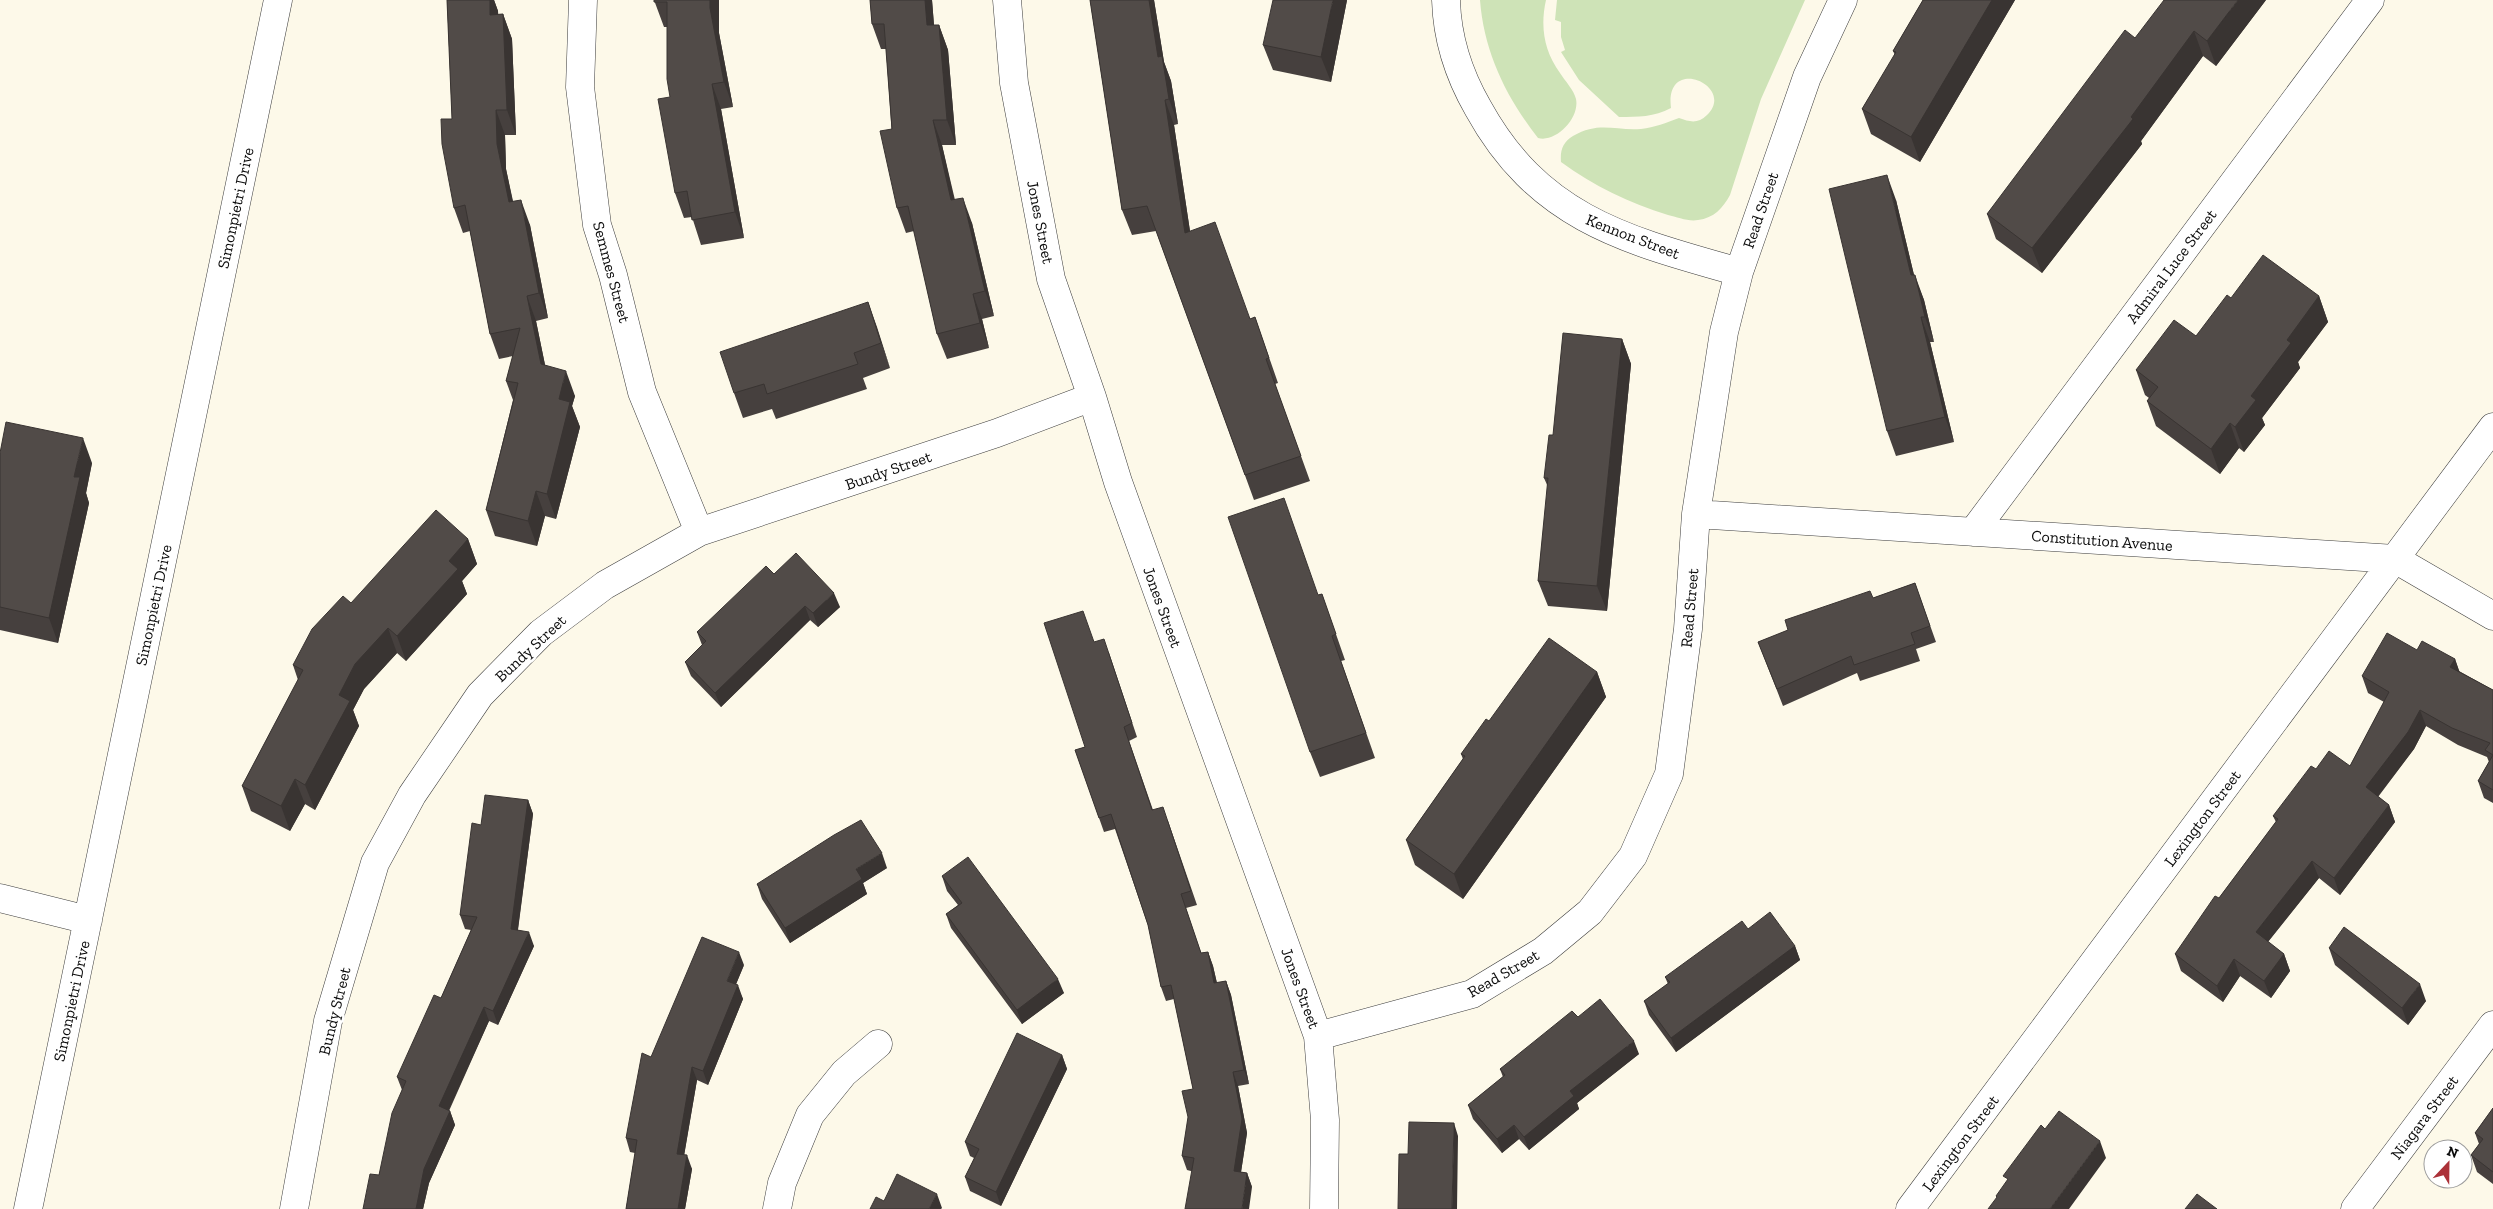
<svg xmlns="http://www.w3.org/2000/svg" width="2493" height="1209" viewBox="0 0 2493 1209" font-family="'Zilla Slab',serif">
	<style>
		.green { fill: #cee3b7 }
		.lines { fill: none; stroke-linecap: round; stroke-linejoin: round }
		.street-casing { stroke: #3d3d3d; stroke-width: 29 }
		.street { stroke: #fff; stroke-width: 28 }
		.wall { fill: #46403e }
		.shaded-wall { fill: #393432 }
		.building { fill: #514b48; stroke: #393432 }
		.labels { text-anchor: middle; stroke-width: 5; stroke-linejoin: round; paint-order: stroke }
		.street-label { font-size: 16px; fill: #0a0a0a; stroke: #fff }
	</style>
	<rect width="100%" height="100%" fill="#fdf9e9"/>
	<!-- green -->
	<path class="green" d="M1480,0H1546C1540,27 1544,51 1560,73C1565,81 1574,90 1576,99C1580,118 1556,143 1538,138C1506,97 1484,52 1480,0Z
		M1557,0H1805L1761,99L1730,195C1723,208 1714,218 1698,220C1689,222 1677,217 1668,215C1629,203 1594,186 1561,162C1560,150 1563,142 1573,136C1599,121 1615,131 1641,129C1655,127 1666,123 1679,118C1690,122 1698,124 1707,115C1737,86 1664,54 1671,108C1654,117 1638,117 1619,117L1579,80L1561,52L1565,50L1561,37V22L1555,20Z"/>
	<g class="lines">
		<defs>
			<path id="street" d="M583,0L580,87L597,225L613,275L642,392L699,532
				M1007,0L1014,83L1051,279L1092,397L1118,482L1318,1036L1325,1120L1324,1209
				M1446,0C1447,38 1459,75 1478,108C1539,219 1626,240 1739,272
				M1696,514L2395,559L2493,616
				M1973,532L2370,0
				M0,898L88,920
				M1318,1036L1472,994L1543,951L1590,912L1633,856L1669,774L1688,629L1696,514L1724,332L1739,272L1807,77L1843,0
				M28,1209L278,0
				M294,1209L328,1021L375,863L412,795L480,695L541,633L605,585L699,532L997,433L1092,397
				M777,1209L782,1183L810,1115L844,1073L878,1044
				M1910,1209L2493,427
				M2355,1209L2493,1025"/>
		</defs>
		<!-- street casing -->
		<use href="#street" class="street-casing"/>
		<!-- street -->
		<use href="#street" class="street"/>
	</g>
	<!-- wall -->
	<path class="wall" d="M447,0H494L498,11V15L503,14L512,39L516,135H505L506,169L513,201L530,225L548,318L536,321L545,365L575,396L572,406L580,427L556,519L545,516L537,546L495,536L486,510L513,400L506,381L513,356L499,359L490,334L470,231L463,233L454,208L452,119Z
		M654,0H719V33L733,107L721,109L744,238L701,245L692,217L684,218L675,193L667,27H664Z
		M870,0H932L934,25H939L948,50L956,145H942L955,200L972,223L994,316L982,319L989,348L947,359L937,334L914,231L906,233L897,208L886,49H881L872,24Z
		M1090,0H1154L1164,62L1171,81L1178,124L1174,125L1190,231L1250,319L1255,317L1278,383L1275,384L1310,481L1254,500L1156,231L1132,235L1122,210Z
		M1347,0L1331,82L1273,70L1263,45Z
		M1923,0H2015L1920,162L1871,134L1862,109L1895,55L1893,51Z
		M2266,0L2216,66L2203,56L2141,141L2142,144L2042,273L1996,239L1987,214L2135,38Z
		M1896,200L1914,275L1924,300L1934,342H1930L1954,442L1896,456L1887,431Z
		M2319,296L2328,322L2298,362L2300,368L2262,418L2265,425L2244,452L2239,448L2220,474L2156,426L2147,401L2149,398L2145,395L2136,370L2196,336L2231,298Z
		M868,302L890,368L863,378L867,389L776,419L772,409L743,418L734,393Z
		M1622,339L1631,364L1607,611L1548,606L1538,581L1548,487L1544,478L1553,435Z
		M0,453L92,463L86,493L89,503L58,643L0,630Z
		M468,539L477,564L462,581L467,594L406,661L397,653L364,689L353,710L359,726L315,810L305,804L290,831L251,811L242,786L298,680L293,665L351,603Z
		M774,574L840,607L818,627L810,620L721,707L691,676L685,662L702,645L697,632Z
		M1915,583L1936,642L1916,649L1920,661L1860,681L1857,673L1783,706L1758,642L1873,598Z
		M1322,594L1345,660L1341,661L1375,758L1320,777L1310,752L1318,595Z
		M1094,642L1109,653L1137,737L1129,741L1153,810L1168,821L1197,905L1186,908L1201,953L1208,952L1213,966L1217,983L1226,981L1231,995L1249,1084L1238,1086L1247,1133L1241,1172L1247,1173L1252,1187L1187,1170L1182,1156L1193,1089L1174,999L1166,1001L1161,987L1148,925L1115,829L1104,832L1075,750L1085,747Z
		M2417,650L2455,659L2459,671L2493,690V803L2484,798L2478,781L2489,762L2487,757L2458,745L2426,726L2414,749L2378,797L2389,805L2395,822L2340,895L2319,878L2268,942L2284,954L2290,971L2271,998L2240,976L2223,1002L2181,971L2175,954L2219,898L2276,822L2273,816L2316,769L2350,766L2384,702L2368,693L2362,676Z
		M1597,672L1606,697L1463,899L1415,865L1406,840L1463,759L1461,754L1489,721Z
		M528,800L533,814L518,930L534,946L498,1025L489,1021L449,1111H450L455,1125L429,1183L423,1209H363L379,1175L402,1090L397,1077L441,998L471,930L465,929L460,915L481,825Z
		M887,868L863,883L867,894L790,943L762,899L757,884Z
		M942,876L1064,993L1022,1024L951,928L946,914L958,905L947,891Z
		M1748,929L1795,946L1800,960L1676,1052L1649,1015L1644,1001L1668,984L1665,977Z
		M2329,948L2426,1001L2408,1025L2335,965Z
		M744,965L736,984L743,999L708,1085L697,1080L684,1155L692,1169L685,1209H626L635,1153L630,1152L626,1138L651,1057Z
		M1578,1017L1639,1054L1577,1103L1579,1109L1529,1150L1519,1139L1502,1153L1473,1119L1468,1105L1503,1077L1500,1069Z
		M1062,1055L1067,1069L1001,1206L970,1191L965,1177L974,1158L970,1156L965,1142Z
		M2493,1108V1184L2477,1172L2471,1155L2479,1144L2475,1133Z"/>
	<!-- shaded-wall -->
	<path class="shaded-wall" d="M490,0H494L498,11L500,40L490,15Z
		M710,0H719V33L733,107L724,82L710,8Z
		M925,0H932L936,51L927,25Z
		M1149,0H1154L1164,62L1171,81L1178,124L1169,99L1158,57Z
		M1333,0H1347L1331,82L1321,57Z
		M1992,0H2015L1920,162L1911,137Z
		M2238,0H2266L2216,66L2207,41Z
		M503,14L512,39L516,135L507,110Z
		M939,25L948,50L956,145L947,120Z
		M2194,31L2203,56L2141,141L2142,144L2042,273L2032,248Z
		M712,84L721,109L744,238L735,212Z
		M1165,100L1174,125L1194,258L1185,233Z
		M496,110L505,135L506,169L518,227L509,202L497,144Z
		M933,120L942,145L960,226L951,200Z
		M1887,175L1896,200L1920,300L1911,275Z
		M963,198L972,223L994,316L985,291Z
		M521,200L530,225L548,318L539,293Z
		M1915,275L1924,300L1934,342L1925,317Z
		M973,294L982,319L989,348L980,323Z
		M527,296L536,321L550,389L541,364Z
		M2319,296L2328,322L2298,362L2300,368L2262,418L2265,425L2244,452L2235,427L2251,396L2287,340Z
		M868,302L877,327L890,368L881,343Z
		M1921,317L1930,342L1954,442L1945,417Z
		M1622,339L1631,364L1607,611L1597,586Z
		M566,371L575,396L572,406L580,427L556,519L547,494L559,399Z
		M2230,423L2239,448L2220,474L2211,449Z
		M83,438L92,463L86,493L89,503L58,643L49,618L74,477Z
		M536,491L545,516L537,546L528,521Z
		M468,539L477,564L462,581L467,594L406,661L397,636L449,561Z
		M834,593L840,607L818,627L813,613Z
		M805,606L810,620L721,707L715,693Z
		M388,628L397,653L364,689L353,710L359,726L315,810L305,785L339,695L355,664Z
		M2455,659L2461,676L2450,667Z
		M1597,672L1606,697L1463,899L1454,874Z
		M2420,710L2426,726L2414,749L2372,804L2366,787Z
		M295,779L305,804L290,831L281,806Z
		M528,800L533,814L516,943L511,929Z
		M2389,805L2395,822L2340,895L2334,878Z
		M882,853L887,868L863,883L867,894L790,943L785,928L856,869Z
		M2312,861L2319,878L2262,949L2256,932Z
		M529,932L534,946L498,1025L493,1011Z
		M1795,946L1800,960L1676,1052L1671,1038Z
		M739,952L744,965L732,994L727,981Z
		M1208,952L1213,966L1220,997L1214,983Z
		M2284,954L2290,971L2271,998L2264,981Z
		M2234,959L2240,976L2223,1002L2217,986Z
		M1058,979L1064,993L1022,1024L1017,1010Z
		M1226,981L1231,995L1249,1084L1244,1070Z
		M2420,984L2426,1001L2408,1025L2402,1008Z
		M738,985L743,999L708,1085L703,1071Z
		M484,1007L489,1021L444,1120L439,1106Z
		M1634,1041L1639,1054L1577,1103L1579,1109L1529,1150L1524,1137L1570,1091Z
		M1062,1055L1067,1069L1001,1206L996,1192Z
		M692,1067L697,1080L682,1168L677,1154Z
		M1233,1072L1238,1086L1247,1133L1239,1185L1234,1171Z
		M450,1111L455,1125L429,1183L423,1209H416L424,1169Z
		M1454,1123L1458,1136L1457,1209H1452Z
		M1514,1125L1519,1139L1502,1153L1497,1139Z
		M2100,1141L2106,1158L2069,1209H2050Z
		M687,1155L692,1169L685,1209H678Z
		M1247,1173L1252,1187L1249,1209H1242Z
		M937,1194L942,1208L941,1209H929Z"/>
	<!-- building -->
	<path class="building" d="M447,0H490V15L503,14L507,110H496L497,144L509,202L521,200L539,293L527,296L541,364L566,371L559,399L570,402L547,494L536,491L528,521L486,510L518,383L506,381L520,328L490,334L465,205L454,208L442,144L441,119H452Z
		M654,0H710V8L724,82L712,84L735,212L692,220L687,191L675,193L658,99L670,97L667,79V2H654Z
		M870,0H925L927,25H939L947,120H933L951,200L963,198L985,291L973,294L980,323L937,334L908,206L897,208L880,131L892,129L884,24H872Z
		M1090,0H1149L1158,57L1162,56L1169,99L1165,100L1185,233L1215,222L1250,319L1255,317L1269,358L1266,359L1301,456L1245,475L1147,206L1122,210Z
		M1273,0H1333L1321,57L1263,45Z
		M1923,0H1992L1911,137L1862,109L1896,52L1893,51Z
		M2164,0H2238L2207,41L2194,31L2131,117L2133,119L2032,248L1987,214L2125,30L2135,38Z
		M1887,175L1911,275H1915L1925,317H1921L1945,417L1887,431L1829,189Z
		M2263,255L2319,296L2287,340L2291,343L2251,396L2256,400L2235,427L2230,423L2211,449L2147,401L2158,387L2136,370L2174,320L2196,336L2227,295L2231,298Z
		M868,302L881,343L854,353L858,364L767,394L764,384L734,393L720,352Z
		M1563,333L1622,339L1597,586L1538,581L1548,478H1544L1549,435H1553Z
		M6,422L83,438L74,477H80L49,618L0,607V453Z
		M1284,498L1318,595L1322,594L1336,634L1332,636L1366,733L1310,752L1228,517Z
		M436,510L468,539L449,561L458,569L397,636L388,628L355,664L339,695L350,701L305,785L295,779L281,806L242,786L303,670L293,665L312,629L343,596L351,603Z
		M796,553L834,593L813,613L805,606L715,693L685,662L706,641L697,632L766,566L774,574Z
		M1915,583L1930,626L1911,633L1915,644L1854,665L1851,656L1777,689L1758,642L1788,630L1785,620L1870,591L1873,598Z
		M1083,611L1094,642L1104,639L1132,723L1124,727L1152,810L1163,807L1191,891L1181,894L1201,953L1208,952L1214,983L1226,981L1244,1070L1233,1072L1242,1119L1234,1171L1247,1173L1242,1209H1185L1194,1158L1182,1156L1188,1117L1182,1091L1193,1089L1171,985L1161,987L1148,925L1111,814L1099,818L1075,750L1085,747L1044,623Z
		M2387,633L2417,650L2422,641L2455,659L2450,667L2493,690V755L2485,750L2490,743L2452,728L2420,710L2408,732L2366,787L2389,805L2334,878L2312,861L2256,932L2284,954L2264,981L2234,959L2217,986L2175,954L2215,896L2219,898L2278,819L2273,816L2311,766L2316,769L2329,751L2350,766L2389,692L2362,676Z
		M1549,638L1597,672L1454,874L1406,840L1465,756L1461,754L1486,719L1489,721Z
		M2493,755V790L2478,781Z
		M485,795L528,800L511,929L529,932L493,1011L484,1007L439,1106L450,1111L424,1169L416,1209H363L370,1174L379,1175L392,1113L406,1081L397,1077L434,995L441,998L477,917L460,915L472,823L481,825Z
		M861,820L882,853L856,869L862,879L785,928L757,884L834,835Z
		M968,857L1058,979L1017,1010L946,914L962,903L942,876Z
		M1770,912L1795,946L1671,1038L1644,1001L1670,982L1665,977L1742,921L1748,929Z
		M2344,927L2420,984L2402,1008L2329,948Z
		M702,937L739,952L727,981L738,985L703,1071L692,1067L677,1154L687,1155L678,1209H626L637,1140L626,1138L642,1053L651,1057Z
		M1600,999L1634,1041L1570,1091L1574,1096L1524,1137L1514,1125L1497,1139L1468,1105L1505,1075L1500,1069L1572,1011L1578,1017Z
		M1017,1033L1062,1055L996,1192L965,1177L979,1149L965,1142Z
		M2493,1108V1172L2471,1155L2483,1139L2475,1133Z
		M2059,1111L2100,1141L2050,1209H1988L1997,1197L1996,1196L2008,1179L2003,1176L2041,1125L2045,1129Z
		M1409,1122L1454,1123L1452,1209H1398L1399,1154H1408Z
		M897,1174L937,1194L929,1209H870L876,1197L884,1201Z
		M2197,1194L2217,1209H2185Z"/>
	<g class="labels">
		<!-- street labels -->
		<g class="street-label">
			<text transform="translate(235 208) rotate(-78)" y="6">Simonpietri Drive</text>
			<text transform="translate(1760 210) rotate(-71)" y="6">Read Street</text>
			<text transform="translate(1041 222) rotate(79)" y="6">Jones Street</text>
			<text transform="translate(1633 236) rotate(21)" y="6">Kennon Street</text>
			<text transform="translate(2171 266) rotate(-53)" y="6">Admiral Luce Street</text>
			<text transform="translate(612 272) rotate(75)" y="6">Semmes Street</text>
			<text transform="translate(888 470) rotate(-19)" y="6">Bundy Street</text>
			<text transform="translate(2102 540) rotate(4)" y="6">Constitution Avenue</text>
			<text transform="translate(153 605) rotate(-78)" y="6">Simonpietri Drive</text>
			<text transform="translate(1163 607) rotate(70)" y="6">Jones Street</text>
			<text transform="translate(1689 608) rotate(-85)" y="6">Read Street</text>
			<text transform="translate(530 648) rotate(-43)" y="6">Bundy Street</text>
			<text transform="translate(2202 818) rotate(-53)" y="6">Lexington Street</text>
			<text transform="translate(1503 973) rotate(-30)" y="6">Read Street</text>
			<text transform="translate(1301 988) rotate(70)" y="6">Jones Street</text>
			<text transform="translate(71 1001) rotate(-78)" y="6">Simonpietri Drive</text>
			<text transform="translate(334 1011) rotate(-76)" y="6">Bundy Street</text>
			<text transform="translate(2424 1117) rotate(-53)" y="6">Niagara Street</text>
			<text transform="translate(1960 1143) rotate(-53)" y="6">Lexington Street</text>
		</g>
	</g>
	<!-- north arrow -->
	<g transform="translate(2448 1164) rotate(22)"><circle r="24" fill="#ffffff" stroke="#9d9d9d"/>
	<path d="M0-4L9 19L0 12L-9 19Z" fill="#ab3138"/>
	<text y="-8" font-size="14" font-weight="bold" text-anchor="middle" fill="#0a0a0a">N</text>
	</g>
</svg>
